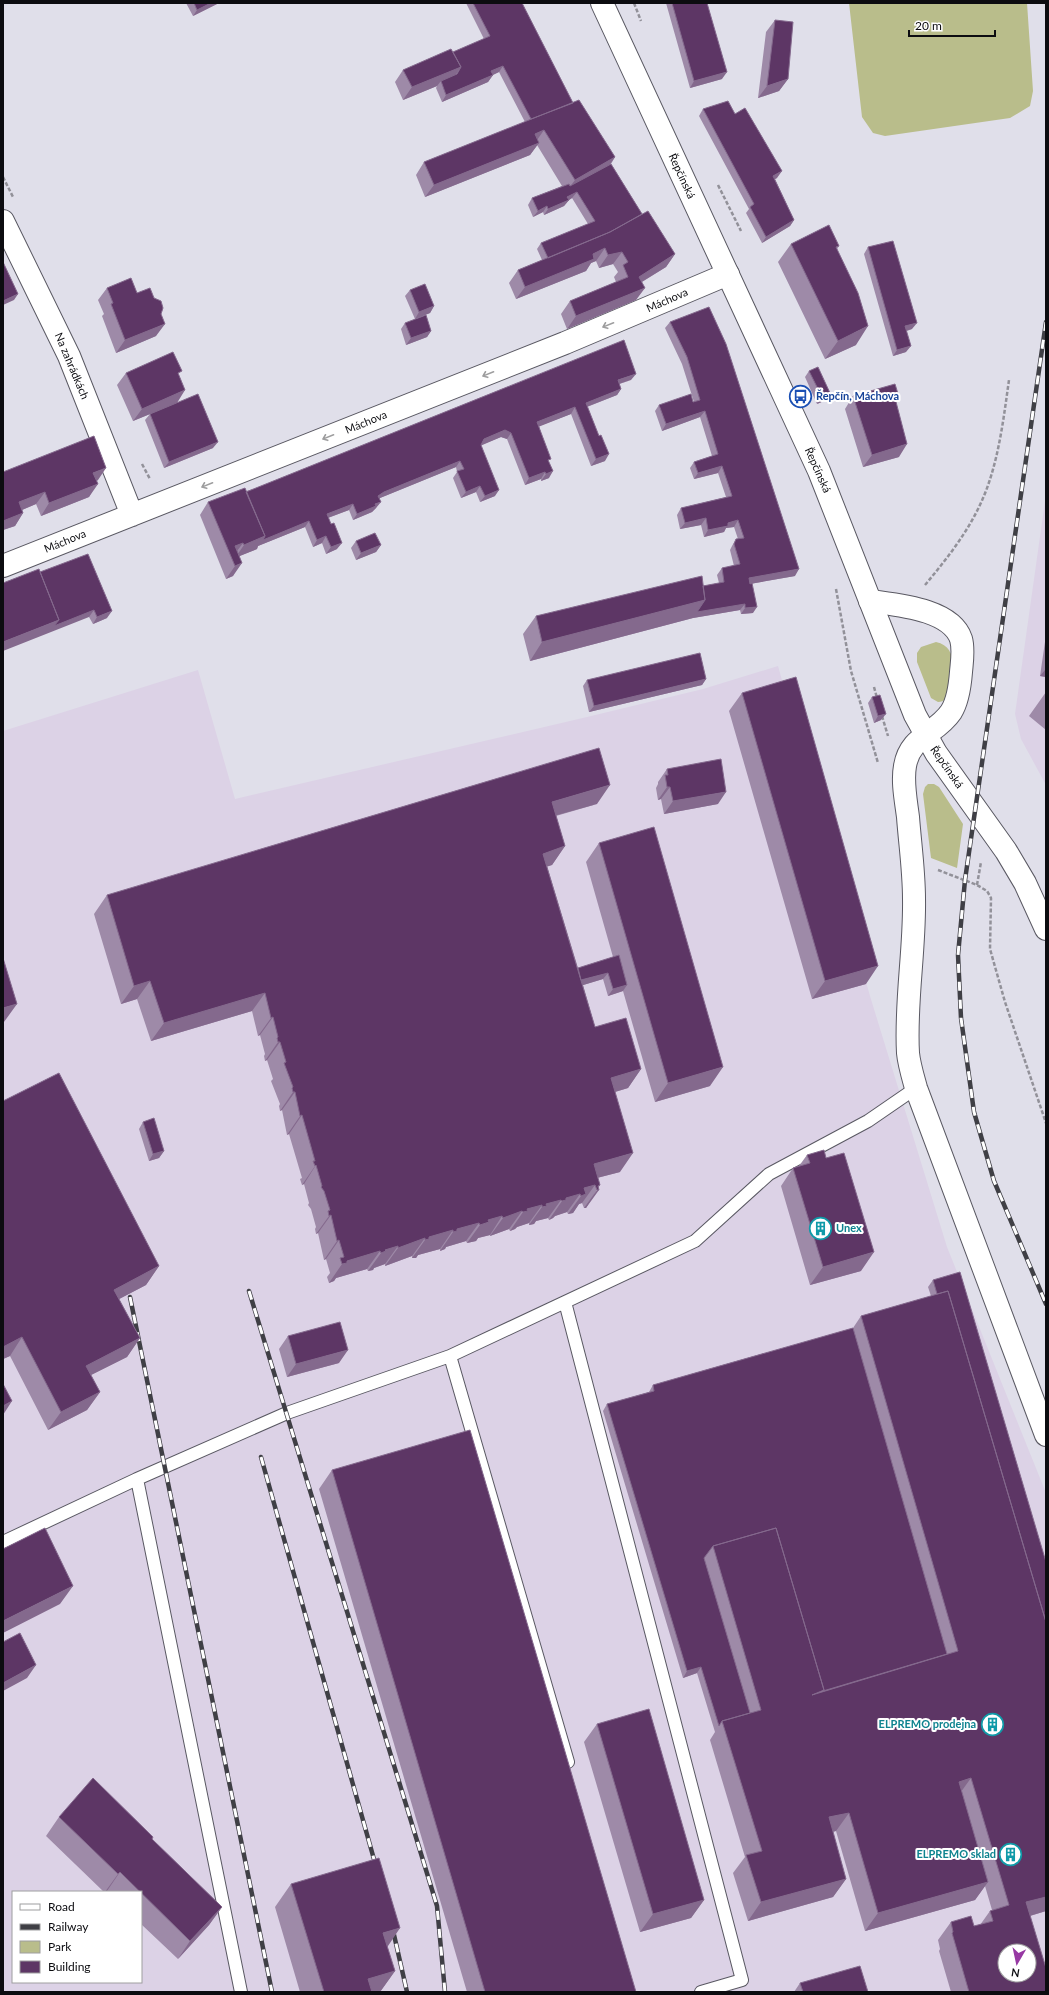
<svg xmlns="http://www.w3.org/2000/svg" width="1049" height="1995" viewBox="0 0 1049 1995" font-family="Lato,sans-serif">
	<style>
		.industrial { fill: #dcd2e6; fill-rule: evenodd }
		.green { fill: #b9bd8b }
		.lines { fill: none; stroke-linecap: round; stroke-linejoin: round }
		.lane-casing { stroke: #595862; stroke-width: 14 }
		.street-casing { stroke: #595862; stroke-width: 24 }
		.secondary-casing { stroke: #595862; stroke-width: 24 }
		.path { stroke: #929199; stroke-width: 2.5; stroke-dasharray: 4 2; stroke-linecap: butt }
		.lane { stroke: #fff; stroke-width: 12 }
		.street { stroke: #fff; stroke-width: 22 }
		.secondary { stroke: #fff; stroke-width: 22 }
		.rail-casing { stroke: #3f3f45; stroke-width: 4.5 }
		.rail { stroke: #fff; stroke-width: 3; stroke-dasharray: 9; stroke-linecap: butt }
		.wall { fill: #9e8aa8 }
		.shaded-wall { fill: #84698d }
		.building { fill: #5d3665; stroke: #84698d; fill-rule: evenodd }
		.oneway { stroke: #9e9e9f }
		.labels { text-anchor: middle; stroke-width: 4; stroke-linejoin: round; paint-order: stroke }
		.street-label { font-size: 11px; fill: #0c0c10; stroke: #fff }
		.transit-label { font-size: 11px; font-weight: bold; fill: #164399; stroke: #fff; text-anchor: start }
		.culture-label { font-size: 11px; font-weight: bold; fill: #0d838f; stroke: #fff; text-anchor: end }
	</style>
	<rect width="100%" height="100%" fill="#e0dfea"/>
	<!-- industrial -->
	<path class="industrial" d="M1046,494V785L1021,739L1015,714Z
		M778,666L870,996L947,1247L1046,1493V1992H3V731L198,670L235,799L587,717L703,689ZM13,1892H141V1982H13ZM1005,1951H1029V1975H1005Z"/>
	<!-- green -->
	<path class="green" d="M849,3H1027L1033,91L1030,106L1010,118L885,136L873,133L862,117Z
		M936,642C956,646 954,667 950,683C949,687 948,694 946,698C944,701 941,702 938,702L931,698L917,662V653L921,647Z
		M928,784H934L939,787L963,824L957,868L931,858L923,794L925,787Z"/>
	<g class="lines">
		<defs>
			<path id="lane" d="M565,1302L742,1980L701,1992
				M450,1356L568,1762
				M3,1542L137,1479
				M241,1992L137,1479L287,1413L450,1356L695,1241L769,1174L868,1121L916,1088"/>
			<path id="street" d="M3,221L69,356L132,515
				M3,566L565,343L728,274
				M870,601C897,605 951,609 961,639C964,649 962,661 961,672C960,685 958,701 951,712C936,734 910,736 905,766C902,782 906,801 908,817C910,844 914,871 914,899C915,950 905,1002 908,1053C909,1064 913,1077 916,1088L1046,1435"/>
			<path id="secondary" d="M602,3L819,471L915,715L936,753L1006,851L1025,883L1046,929"/>
		</defs>
		<!-- lane casing -->
		<use href="#lane" class="lane-casing"/>
		<!-- street casing -->
		<use href="#street" class="street-casing"/>
		<!-- secondary casing -->
		<use href="#secondary" class="secondary-casing"/>
		<!-- path -->
		<path class="path" d="M634,3L641,21
			M3,177L13,197
			M718,185L741,231
			M142,464L150,479
			M925,585C945,561 965,536 979,507C998,468 1003,422 1009,380
			M836,589L851,671L878,763
			M874,687L877,698
			M882,716L888,736
			M938,870L977,885L987,891L991,898L990,949L1005,1002L1046,1123
			M977,885L981,862"/>
		<!-- lane -->
		<use href="#lane" class="lane"/>
		<!-- street -->
		<use href="#street" class="street"/>
		<!-- secondary -->
		<use href="#secondary" class="secondary"/>
		<defs>
			<path id="rail" d="M1046,322L965,880L958,955L961,1018L974,1112L994,1181L1046,1304
				M249,1291L437,1906L445,1992
				M130,1297L272,1992
				M261,1457L377,1870
				M392,1926L407,1992"/>
		</defs>
		<!-- rail casing -->
		<use href="#rail" class="rail-casing"/>
		<!-- rail -->
		<use href="#rail" class="rail"/>
	</g>
	<!-- wall -->
	<path class="wall" d="M186,3H218L217,4L193,16Z
		M466,3H522L573,103L615,157L611,164L642,214L675,254L666,267L642,282L636,300L567,329L561,314L570,301L616,282L614,277L618,272L613,264L599,268L596,261L591,263L586,271L516,299L509,283L518,270L542,260L537,249L541,243L588,224L572,198L569,200L564,206L544,215L543,212L533,217L528,205L532,198L562,186L537,145L530,155L425,197L416,175L424,162L525,122L499,72L493,75L488,82L442,102L436,88L437,86L403,100L395,82L403,70L453,52L484,39Z
		M666,3H707L722,79L690,88Z
		M775,20L788,79L779,91L758,98L766,32Z
		M703,109L735,114L777,178L775,179L794,220L790,226L762,243L746,213L749,209L699,116Z
		M791,244L839,246L837,249L856,345L825,359L778,262Z
		M868,247L912,329L907,331L906,352L893,356L864,254Z
		M107,288L137,293L161,314L156,336L116,353L102,316L104,314L98,300Z
		M410,290L434,306L430,313L415,319L405,296Z
		M670,322L795,576L750,584L753,613L741,614L740,610L693,618L530,661L523,634L536,616L719,583L717,575L722,568L734,566L730,550L732,546L736,539H738L734,527L726,528L724,532L704,537L701,525L680,529L677,515L681,508L726,497L718,473L694,479L690,468L694,462L712,456L700,417L662,431L655,411L659,405L694,402L682,364L665,328Z
		M405,323L431,331L427,337L406,345L401,329Z
		M809,371L830,393L826,400L817,404L805,377Z
		M126,373L179,376L177,403L213,448L164,468L145,420L150,414L133,421L117,385Z
		M631,380L619,384L621,389L617,395L587,407L605,461L591,466L571,414L539,426L549,462V478L541,481V479L525,485L507,439L501,437L481,445L495,496L480,502L476,492L461,498L453,478L457,472L456,467L380,498L376,508L372,512L353,520L349,510L328,518L337,549L326,554L322,543L313,547L305,527L258,546L257,549L239,556L233,576L226,579L200,515L208,502Z
		M853,396L896,401L899,457L863,467L845,409Z
		M3,472L98,480L97,481L89,497L41,516L36,504L22,510L23,513L15,526L3,530Z
		M356,541L381,545L376,552L356,560L351,548Z
		M40,572L107,618L93,624L89,617Z
		M1046,635V677L1040,676Z
		M706,679L702,685L589,712L583,686L587,680Z
		M1046,692V730L1029,716Z
		M742,693L866,984L812,999L729,711Z
		M872,697L881,720L874,723L868,703Z
		M667,769L718,804L664,814L661,799L658,800L656,788L658,784V782Z
		M597,804L556,816L565,846L552,865L547,866L578,968L613,957L586,862L599,843L710,1086L655,1102L623,991L608,996L603,979L583,985L595,1027L641,1069L628,1088L615,1092L620,1172L597,1178L600,1185L586,1208H584L582,1203L579,1204L573,1213L568,1214L567,1212L555,1216L553,1218L549,1220L548,1218L536,1221L534,1224L529,1225V1223L517,1227L515,1229L510,1231L509,1229L490,1236V1235L478,1238L476,1241L467,1243L466,1241L446,1247L445,1249L440,1251V1249L418,1255L416,1258H412V1256L385,1266V1264L374,1268L373,1270L368,1271L367,1269L336,1278L334,1281L329,1283L327,1277L330,1273L326,1259L324,1260L318,1233L316,1234L315,1229L316,1227L311,1209L308,1205L309,1203L304,1184L302,1185L300,1179L302,1178L289,1134L287,1135L282,1110L280,1111L279,1106L280,1104L271,1081L273,1079L267,1060L265,1061L264,1056L265,1054L260,1035L258,1036L252,1011L151,1041L137,999L121,1004L94,914L107,895Z
		M3,1101L159,1266L146,1285L119,1299L140,1338L127,1357L91,1375L100,1392L87,1410L48,1430L10,1356L3,1359Z
		M143,1122L164,1151L159,1158L149,1161L139,1129Z
		M807,1155L861,1271L810,1285L781,1186L793,1168L799,1166Z
		M933,1280L1046,1562V1911L1030,1916L1046,1992H951L939,1951L940,1949L938,1940L951,1922L974,1926L980,1925L990,1911L992,1910L985,1886L975,1900L865,1931L836,1831L833,1832L846,1879L833,1897L748,1921L733,1873L745,1857L710,1740L715,1732L697,1673L683,1678L603,1411L607,1404L649,1392L653,1385L853,1328L861,1316L931,1296L928,1287Z
		M288,1336L339,1363L287,1377L279,1349Z
		M332,1470L636,1992H467L319,1489Z
		M597,1724L704,1900L691,1918L640,1932L584,1742Z
		M59,1817L152,1839L222,1907L209,1925L178,1959L141,1924V1892H108L107,1891L106,1892H104L46,1836Z
		M291,1884L387,1947L395,1971L380,1992H300L275,1907Z
		M800,1983L803,1992H794Z"/>
	<!-- shaded-wall -->
	<path class="shaded-wall" d="M211,3H218L217,4L193,16L197,10Z
		M503,66L499,72L486,78L491,71Z
		M461,67L452,80L441,81L437,86L403,100L412,87Z
		M727,72L722,79L690,88L694,81Z
		M493,75L488,82L442,102L446,95Z
		M788,79L779,91L758,98L767,86Z
		M544,130L535,143V134Z
		M539,143L530,155L425,197L434,185Z
		M615,157L606,170L566,192L575,180Z
		M782,171L777,178L769,182L773,176Z
		M577,192L572,198L569,200L564,206L544,215L548,209L567,197Z
		M547,206L543,212L533,217L538,211Z
		M794,220L790,226L762,243L766,237Z
		M605,248L596,261L591,263L586,271L516,299L525,287L593,254Z
		M622,252L613,264L599,268L608,255Z
		M675,254L666,267L630,289L639,277Z
		M645,288L636,300L567,329L576,316Z
		M18,294L14,300L3,305V301Z
		M434,306L430,313L415,319L419,312Z
		M917,323L912,329L901,332L905,326Z
		M165,324L156,336L116,353L125,340Z
		M868,326L856,345L825,359L838,341Z
		M431,331L427,337L406,345L411,338Z
		M911,346L906,352L893,356L897,350Z
		M636,374L631,380L613,386L618,380Z
		M621,389L617,395L581,409L586,403Z
		M185,390L177,403L133,421L142,409Z
		M830,393L826,400L817,404L822,397Z
		M575,407L571,414L533,429L537,422Z
		M705,411L700,417L662,431L666,424Z
		M505,430L511,433L507,439L501,437L480,446L484,439Z
		M218,442L213,448L164,468L169,462Z
		M907,444L899,457L863,467L872,455Z
		M609,454L605,461L591,466L596,459Z
		M460,461L456,467L380,498L374,502L378,496L384,492Z
		M722,466L718,473L694,479L698,473Z
		M106,468L98,480L85,485L93,473Z
		M553,471L549,478L541,481L546,474Z
		M545,472L541,479L525,485L529,478Z
		M98,484L89,497L41,516L49,503Z
		M480,486L476,492L461,498L466,492Z
		M499,490L495,496L480,502L485,496Z
		M45,492L36,504L10,515L19,502Z
		M381,502L376,508L372,512L353,520L357,514L375,504Z
		M353,504L349,510L322,520L327,514Z
		M23,513L15,526L3,530V521Z
		M706,518L701,525L680,529L685,523Z
		M738,520L734,527L726,528L724,532L704,537L708,530L728,523Z
		M309,521L305,527L258,546L257,549L235,558L244,545L265,536Z
		M326,536L322,543L313,547L317,540Z
		M243,543L234,555L235,546Z
		M342,543L337,549L326,554L331,547Z
		M381,545L376,552L356,560L361,553Z
		M242,563L233,576L226,579L235,566Z
		M799,569L795,576L744,585L749,578Z
		M705,600L745,604L740,610L693,618L530,661L542,642Z
		M757,607L753,613L741,614L745,608Z
		M94,610L89,617L3,651V642L59,620Z
		M112,611L107,618L93,624L97,617Z
		M1045,670H1046V677L1040,676Z
		M706,679L702,685L589,712L594,706Z
		M886,714L881,720L874,723L878,716Z
		M610,785L597,804L539,820L552,802Z
		M667,787H670L661,799L658,800Z
		M726,792L718,804L664,814L673,801Z
		M565,846L552,865L531,872L543,854Z
		M878,966L866,984L812,999L825,981Z
		M608,973L603,979L567,990L571,983Z
		M150,981L137,999L121,1004L134,986Z
		M627,985L623,991L608,996L613,989Z
		M265,993L252,1011L151,1041L164,1023Z
		M17,1004L4,1022H3V1008Z
		M273,1017L260,1035L258,1036L271,1018Z
		M278,1042H280L267,1060L265,1061Z
		M723,1067L710,1086L655,1102L668,1083Z
		M641,1069L628,1088L598,1097L611,1078Z
		M293,1092H295L282,1110L280,1111Z
		M302,1115L289,1134L287,1135L300,1116Z
		M164,1151L159,1158L149,1161L153,1154Z
		M633,1153L620,1172L581,1182L594,1164Z
		M316,1165L304,1184L302,1185L315,1166Z
		M595,1185L582,1203L579,1204L573,1213L568,1214L581,1196L580,1194L567,1212L555,1216L553,1218L549,1220L562,1201L566,1198L584,1188Z
		M597,1190H599L586,1208H584Z
		M561,1200L548,1218L536,1221L534,1224L529,1225L542,1207L546,1204Z
		M542,1205L529,1223L517,1227L515,1229L510,1231L523,1212L527,1209Z
		M522,1211L509,1229L490,1236L503,1218Z
		M331,1215L318,1233L316,1234L329,1216Z
		M502,1216L490,1235L478,1238L476,1241L467,1243L480,1225L488,1220Z
		M479,1223L466,1241L446,1247L445,1249L440,1251L453,1232L457,1229Z
		M453,1230L440,1249L418,1255L416,1258H412L425,1240L429,1237Z
		M425,1238L412,1256L385,1266L398,1248Z
		M339,1240L326,1259L324,1260L337,1241Z
		M398,1246L385,1264L374,1268L373,1270L368,1271L381,1253L385,1250Z
		M380,1251L367,1269L336,1278L334,1281L329,1283L342,1264L347,1261Z
		M874,1252L861,1271L810,1285L823,1267Z
		M159,1266L146,1285L102,1308L114,1290Z
		M22,1337L10,1356L3,1359V1347Z
		M140,1338L127,1357L73,1384L86,1366Z
		M348,1350L339,1363L287,1377L296,1364Z
		M100,1392L87,1410L48,1430L61,1412Z
		M12,1401L3,1415V1406Z
		M73,1586L60,1604L3,1633V1621Z
		M36,1665L27,1678L3,1691V1683Z
		M701,1667L697,1673L683,1678L687,1671Z
		M971,1778L958,1796L959,1782Z
		M849,1813L836,1831L816,1835L829,1817Z
		M120,1872L107,1891L105,1892L118,1874Z
		M846,1879L833,1897L748,1921L761,1902Z
		M988,1882L975,1900L865,1931L878,1913Z
		M1046,1897V1911L1013,1921L1026,1902Z
		M704,1900L691,1918L640,1932L653,1914Z
		M222,1907L209,1925L178,1959L190,1941Z
		M400,1928L384,1952L383,1933Z
		M395,1971L380,1992H359L368,1979Z"/>
	<!-- building -->
	<path class="building" d="M194,3H211L197,10Z
		M473,3H522L573,103L531,119L503,66L491,71L493,75L446,95L441,81L457,74L461,67L453,52L490,36Z
		M672,3H707L727,72L694,81Z
		M775,20L793,22L788,79L767,86Z
		M451,49L461,67L412,87L403,70Z
		M579,100L615,157L575,180L544,130L535,134L539,143L434,185L424,162Z
		M728,101L735,114L745,108L782,171L773,176L794,220L766,237L750,207L754,204L703,109Z
		M611,164L642,214L610,232L548,258L541,243L595,221L577,192L567,197L569,200L548,209L547,206L538,211L532,198L569,184L570,186Z
		M648,211L675,254L639,277L645,288L576,316L570,301L628,277L623,265L628,262L622,252L608,255L605,248L593,254L594,259L525,287L518,270L610,232Z
		M829,225L839,246L836,247L858,293L868,326L838,341L791,244Z
		M893,241L917,323L905,326L911,346L897,350L868,247Z
		M3,262L18,294L3,301Z
		M131,278L137,293L150,288L154,298L161,301L163,308L161,314L165,324L125,340L111,304L113,303L107,288Z
		M425,284L434,306L419,312L410,290Z
		M709,307L726,344L799,569L749,578L750,584L752,583L757,607L745,608V604L697,612L705,600L703,586L724,582L722,568L740,564L734,544L736,539L744,538L738,520L728,523V526L708,530L706,518L685,523L681,508L732,496L722,466L698,473L694,462L718,454L705,411L666,424L659,405L691,394L693,402L700,400L687,357L670,322Z
		M426,315L431,331L411,338L405,323Z
		M624,340L636,374L618,380L621,389L586,403L599,436L601,435L609,454L596,459L575,407L537,422L551,459L548,460L553,471L546,474L545,472L529,478L511,433L505,430L484,439L481,445L499,490L485,496L480,486L466,492L457,471L464,469L460,461L384,492L378,496L381,502L375,504L376,506L357,514L353,504L327,514L331,524L334,523L342,543L331,547L326,536L317,540L309,521L263,540L265,536L246,492Z
		M173,352L182,371L178,373L185,390L142,409L126,373Z
		M818,367L830,393L822,397L809,371Z
		M895,384L899,397L895,398L907,444L872,455L853,396Z
		M198,394L218,442L169,462L150,414Z
		M94,436L106,468L93,473L98,484L49,503L45,492L19,502L23,513L3,521V472Z
		M245,488L265,536L244,545L243,543L235,546L242,563L235,566L208,502Z
		M375,533L381,545L361,553L356,541Z
		M88,554L112,611L97,617L94,610L54,626L59,620L40,572Z
		M39,569L59,620L3,642V583Z
		M702,576L705,600L542,642L536,616Z
		M700,653L706,679L594,706L587,680Z
		M796,677L878,966L825,981L742,693Z
		M880,695L886,714L878,716L872,697Z
		M599,748L610,785L552,802L565,846L543,854L595,1027L626,1018L641,1069L611,1078L633,1153L594,1164L600,1185L598,1186L599,1190H597L595,1185L584,1188L586,1194L581,1196L580,1194L566,1198V1200L562,1201L561,1200L546,1204L547,1206L542,1207V1205L527,1209L528,1211L523,1212L522,1211L503,1218L502,1216L488,1220L489,1222L480,1225L479,1223L457,1229V1231L453,1232V1230L429,1237V1239L425,1240V1238L398,1248V1246L385,1250L386,1251L381,1253L380,1251L347,1261V1263L342,1264L340,1258L344,1257L339,1240L337,1241L331,1215L329,1216L328,1211L330,1210L324,1191L321,1187L322,1186L316,1165L315,1166L313,1161H315L302,1115L300,1116L295,1092H293L292,1088L293,1087L284,1063L286,1062L280,1042H278L277,1038L278,1037L273,1017L271,1018L265,993L164,1023L150,981L134,986L107,895Z
		M721,759L726,792L673,801L670,787H667L665,775H668L667,769Z
		M654,827L723,1067L668,1083L599,843Z
		M619,955L627,985L613,989L608,973L581,980L578,968Z
		M3,958L17,1004L3,1008Z
		M59,1073L159,1266L114,1290L140,1338L86,1366L100,1392L61,1412L22,1337L3,1347V1101Z
		M154,1118L164,1151L153,1154L143,1122Z
		M824,1150L826,1158L844,1153L874,1252L823,1267L793,1168L810,1163L807,1155Z
		M960,1272L1046,1562V1622L948,1291L937,1294L933,1280Z
		M948,1291L1046,1622V1897L1026,1902L1046,1968V1992H969L952,1933L953,1932L951,1922L971,1916L974,1926L993,1921L990,1911L1009,1905L971,1778L959,1782L988,1882L878,1913L849,1813L829,1817L846,1879L761,1902L746,1855L762,1851L722,1721L761,1710L713,1546L776,1528L824,1690L812,1695L958,1651L861,1316ZM1005,1951H1029V1975H1005Z
		M340,1322L348,1350L296,1364L288,1336Z
		M853,1328L947,1654L823,1691L824,1690L776,1528L713,1546L704,1558L750,1713L722,1721L719,1726L701,1667L687,1671L607,1404L654,1391L653,1385Z
		M3,1384L12,1401L3,1406Z
		M470,1430L636,1992H485L332,1470Z
		M45,1528L73,1586L3,1621V1549Z
		M20,1633L36,1665L3,1683V1642Z
		M649,1709L704,1900L653,1914L597,1724Z
		M93,1778L153,1837L152,1839L222,1907L190,1941L120,1872L118,1874L59,1817Z
		M379,1858L400,1928L383,1933L395,1971L368,1979L372,1992H324L291,1884Z
		M860,1966L868,1992H803L800,1983Z"/>
	<!-- one-way arrows -->
	<defs><path id="oneway-shaft" d="M-6 0H5M1.5-3L5.5 0L1.5 3" fill="none" stroke-width="1.6" stroke-linecap="round" stroke-linejoin="round"/></defs>
	<g class="oneway">
		<use href="#oneway-shaft" transform="translate(608 325) rotate(158)"/>
		<use href="#oneway-shaft" transform="translate(488 374) rotate(158)"/>
		<use href="#oneway-shaft" transform="translate(328 437) rotate(158)"/>
		<use href="#oneway-shaft" transform="translate(207 485) rotate(158)"/>
	</g>
	<!-- icons -->
	<defs>
		<symbol id="bus-ring" viewBox="-11 -11 22 22"><circle r="9.5" fill="#fff" stroke="#1a4fb4" stroke-width="1.5"/><path d="M-5-6H5V4H4V6H2V4H-2V6H-4V4H-5ZM-3.5-4V0h7V-4ZM-3.5 1.2v1.5H-2V1.2ZM2 1.2v1.5H3.5V1.2Z" fill="#1a4fb4"/></symbol>
		<symbol id="building-ring" viewBox="-11 -11 22 22"><circle r="9.5" fill="#fff" stroke="#0f9aa8" stroke-width="1.5"/><path d="M-4-6H4V6H1V3H-1V6H-4ZM-2.5-4.3h1.7v1.8h-1.7ZM.8-4.3h1.7v1.8H.8ZM-2.5-1h1.7V.8h-1.7ZM.8-1h1.7V.8H.8Z" fill="#0f9aa8"/></symbol>
	</defs>
	<g fill-rule="evenodd">
		<use href="#bus-ring" x="788" y="384" width="25" height="25"/>
		<use href="#building-ring" x="808" y="1216" width="25" height="25"/>
		<use href="#building-ring" x="980" y="1712" width="25" height="25"/>
		<use href="#building-ring" x="998" y="1842" width="25" height="25"/>
	</g>
	<g class="labels">
		<!-- street labels -->
		<g class="street-label">
			<text transform="translate(682 176) rotate(65)" y="4">Řepčínská</text>
			<text transform="translate(667 300) rotate(-24)" y="4">Máchova</text>
			<text transform="translate(72 366) rotate(67)" y="4">Na zahrádkách</text>
			<text transform="translate(366 422) rotate(-22)" y="4">Máchova</text>
			<text transform="translate(818 470) rotate(66)" y="4">Řepčínská</text>
			<text transform="translate(65 541) rotate(-22)" y="4">Máchova</text>
			<text transform="translate(947 767) rotate(55)" y="4">Řepčínská</text>
		</g>
		<!-- transit labels -->
		<g class="transit-label">
			<text x="816" y="400">Řepčín, Máchova</text>
		</g>
		<!-- culture labels -->
		<g class="culture-label">
			<text x="836" y="1232" text-anchor="start">Unex</text>
			<text x="976" y="1728">ELPREMO prodejna</text>
			<text x="996" y="1858">ELPREMO sklad</text>
		</g>
	</g>
	<!-- border -->
	<rect width="1049" height="1995" fill="none" stroke="#0c0c10" stroke-width="8"/>
	<!-- legend -->
	<rect x="12" y="1891" width="130" height="92" fill="#ffffff" stroke="#9e9e9f"/>
	<rect x="20" y="1904" width="20" height="6" fill="#ffffff" stroke="#9e9e9f"/>
	<text x="48" y="1911" font-size="12" fill="#0c0c10">Road</text>
	<rect x="20" y="1924" width="20" height="6" fill="#3f3f45" stroke="#9e9e9f"/>
	<text x="48" y="1931" font-size="12" fill="#0c0c10">Railway</text>
	<rect x="20" y="1941" width="20" height="12" fill="#b9bd8b" stroke="#9e9e9f"/>
	<text x="48" y="1951" font-size="12" fill="#0c0c10">Park</text>
	<rect x="20" y="1961" width="20" height="12" fill="#5d3665" stroke="#9e9e9f"/>
	<text x="48" y="1971" font-size="12" fill="#0c0c10">Building</text>
	<!-- north arrow -->
	<g transform="translate(1017 1963) rotate(189)"><circle r="19" fill="#ffffff" stroke="#9e9e9f"/>
	<path d="M0-3L7 15L0 10L-7 15Z" fill="#9739a3"/>
	<text y="-6" font-size="11" font-weight="bold" text-anchor="middle" fill="#0c0c10">N</text>
	</g>
	<!-- scale -->
	<path d="M909 30v6h86v-6" fill="none" stroke="#0c0c10" stroke-width="2"/>
	<text x="915" y="30" font-size="12" fill="#0c0c10" stroke="#ffffff" stroke-width="3" paint-order="stroke">20 m</text>
</svg>
